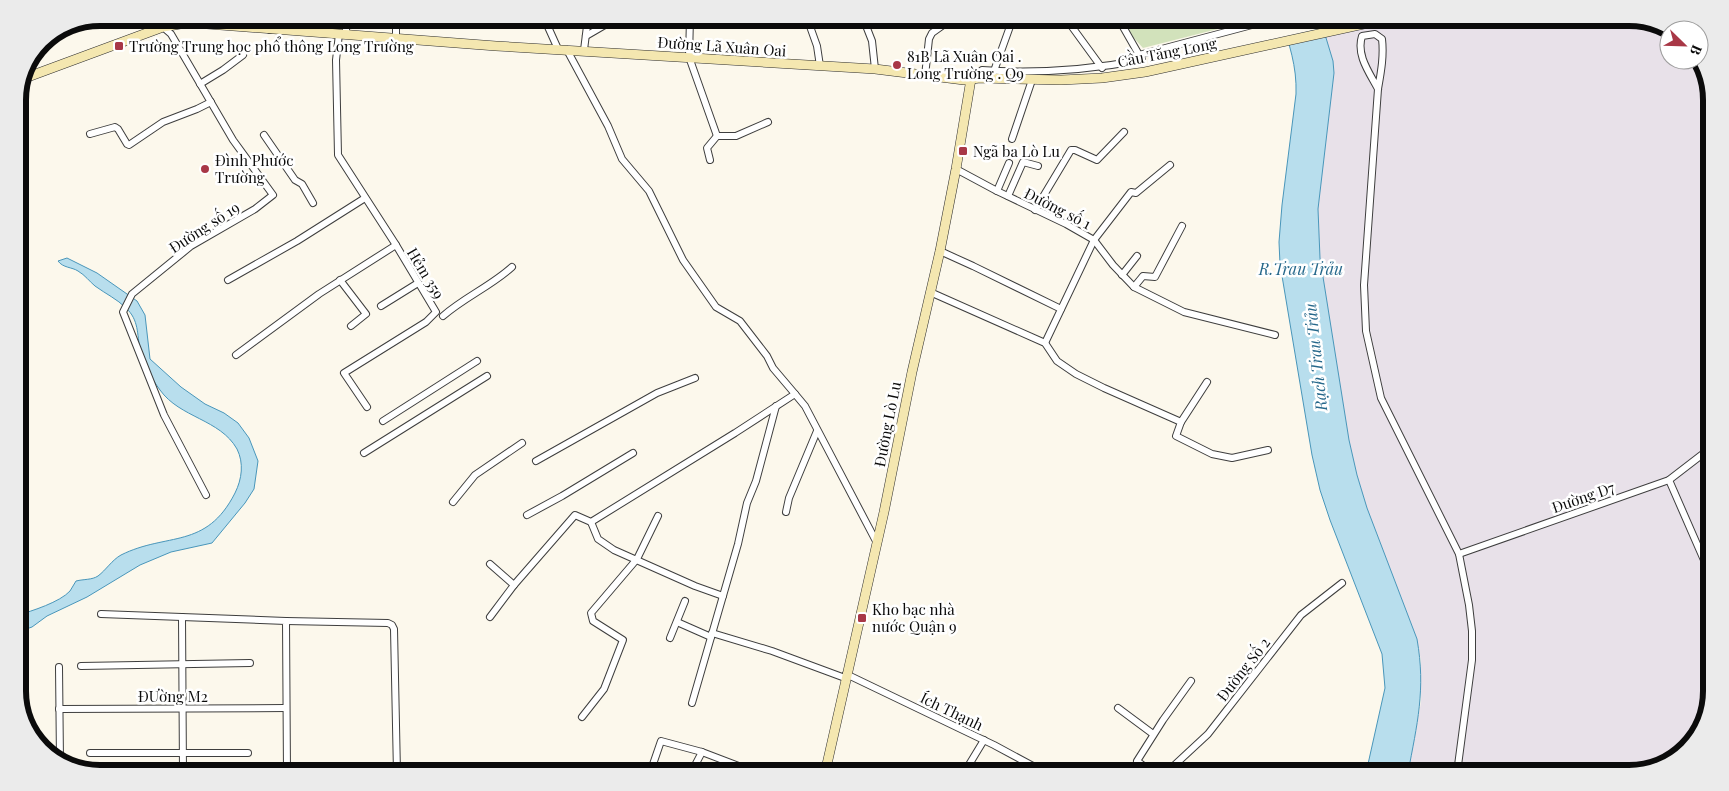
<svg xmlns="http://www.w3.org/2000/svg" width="1729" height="791" font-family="'Playfair Display',serif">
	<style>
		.industrial { fill: #e8e1e9 }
		.green { fill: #d2e2bb }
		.water { fill: #b8deed; stroke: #4996ba }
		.pier { fill: #fcf8ec }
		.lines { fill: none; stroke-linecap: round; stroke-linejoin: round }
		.street-casing { stroke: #3e3e3e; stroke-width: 8 }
		.secondary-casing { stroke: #2d2d2d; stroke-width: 10 }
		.street { stroke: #fff; stroke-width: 6 }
		.secondary { stroke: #f4e7b0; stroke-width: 9 }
		.poi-dot { fill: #a83746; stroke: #fff; stroke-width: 2 }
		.labels { text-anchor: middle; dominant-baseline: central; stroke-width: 5; stroke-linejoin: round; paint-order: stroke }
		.poi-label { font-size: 15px; fill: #0b0b0b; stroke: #fff; text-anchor: start }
		.street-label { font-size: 15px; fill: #0b0b0b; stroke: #fff }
		.water-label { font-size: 16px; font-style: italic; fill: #26688b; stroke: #fff }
		.rim { fill: none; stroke: #0b0b0b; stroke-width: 6 }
	</style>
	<rect width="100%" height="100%" fill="#fcf8ec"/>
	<polygon class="industrial" points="1320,18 1629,18 1661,24 1669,31 1669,60 1699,60 1699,59 1711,95 1705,723 1675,759 1629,773 1408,773 1421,702 1421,661 1417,639 1367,508 1357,475 1349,440 1320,258 1318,209 1334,73 1333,61"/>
	<polygon class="green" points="1123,18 1261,18 1143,48 1133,37"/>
	<g class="water">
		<path d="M1281 18H1320L1333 61 1334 73 1318 209 1320 258 1349 440 1357 475 1367 508 1417 639C1426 690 1417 724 1408 773H1366L1385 688 1382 654 1330 520 1320 490 1312 455 1280 264 1279 242 1282 205 1296 94C1297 66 1289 44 1281 18Z"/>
		<path d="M67 258 97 273 137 301 145 315 150 359 181 387 205 404 224 413 238 423 249 438 258 461 254 489 245 503 212 543 171 552 140 565 87 597 47 616 32 627 18 632V615C32 611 60 602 70 591 72 588 74 584 76 581 84 579 92 580 98 576 106 570 112 560 121 555 167 532 206 550 235 493 242 479 244 463 237 449 220 419 180 418 160 390 152 379 143 364 140 350 137 334 139 320 126 308 117 299 106 294 95 286 90 282 85 275 78 271 72 267 63 268 58 261Z"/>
	</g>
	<polygon class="pier" points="1304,18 1323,18 1326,27 1284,37 1280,23"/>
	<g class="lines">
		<g class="street-casing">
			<g id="street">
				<polyline points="158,18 163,27 171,34 233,140 273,195 255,209 191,246 132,294 123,312 164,415 206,495"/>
				<polyline points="269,18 270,30"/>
				<polyline points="344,18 347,35"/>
				<polyline points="544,18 558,49"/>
				<polyline points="690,18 689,57 717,136 736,136 768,122"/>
				<polyline points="807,18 817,46 820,66"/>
				<polyline points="863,18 872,41 875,69"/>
				<polyline points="1071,18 1067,20 1102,68"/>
				<polyline points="339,34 336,60 338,155 396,245 436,312 426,322 344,373 367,407"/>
				<polyline points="586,36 617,18"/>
				<polyline points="396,39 396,18"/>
				<polyline points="567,50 608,126 622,159 649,191 683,260 716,307 740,321 767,356 773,368 795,394"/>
				<polyline points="584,50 588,18"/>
				<polyline points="1139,55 1267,21"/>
				<polyline points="994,71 1013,18"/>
				<polyline points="925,76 929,39 932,33 953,18"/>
				<path d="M972 79 982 70C1036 74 1088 70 1142 60L1118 18"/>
				<polyline points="200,84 223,70 243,55"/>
				<path d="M1378 89C1369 72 1356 55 1362 36L1375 34 1382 39C1384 56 1381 72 1378 89L1364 285 1366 331 1381 398 1459 554 1469 605 1472 631V660L1457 773"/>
				<polyline points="90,134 115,127 118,129 127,144 129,145 163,122 197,109 211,102"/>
				<polyline points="264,135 295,180 302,184 313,203"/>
				<polyline points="1012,139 1032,80"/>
				<polyline points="710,160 707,148 717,136"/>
				<polyline points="956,169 997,191 1066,224 1094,240 1113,265 1134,287 1184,312 1275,335"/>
				<polyline points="997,191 1009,163"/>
				<polyline points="1008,196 1023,162 1038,166"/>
				<polyline points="1035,210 1071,150 1075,150 1097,160 1124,132"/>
				<polyline points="940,251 973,266 1061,309"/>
				<polyline points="1122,275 1137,256"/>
				<polyline points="228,280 297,241 365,198"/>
				<polyline points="340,280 366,314 351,326"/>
				<polyline points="1134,287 1143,276 1155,277 1182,226"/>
				<polyline points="930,292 1045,343 1057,361 1076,374 1104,388 1181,422 1176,436 1212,454 1232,458 1268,450"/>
				<polyline points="381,306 418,283"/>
				<path d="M443 316C465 297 491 286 512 267"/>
				<polyline points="1045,343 1094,240 1131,192 1136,193 1170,165"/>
				<polyline points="236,355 319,294 396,245"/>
				<polyline points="383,421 477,361"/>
				<polyline points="1181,422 1207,382"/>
				<polyline points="364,453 487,376"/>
				<polyline points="536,461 657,393 695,378"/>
				<polyline points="1669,480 1707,567"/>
				<polyline points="453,502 475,475 522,443"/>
				<polyline points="786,512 789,498 817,431"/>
				<polyline points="527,515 562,496 633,453"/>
				<polyline points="591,522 598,539 614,550 695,586 723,596"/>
				<polyline points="1459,554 1669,480 1708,450"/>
				<polyline points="490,564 514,585"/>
				<polyline points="101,614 286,621 287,773"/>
				<polyline points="182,617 183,773"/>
				<polyline points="490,617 514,585 575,515 591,522 735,433 795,394 805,406 877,543"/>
				<polyline points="286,621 388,623 392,625 394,629 397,773"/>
				<polyline points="677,622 711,637"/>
				<polyline points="712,633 772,651 845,678"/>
				<polyline points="670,638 685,601"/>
				<polyline points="81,666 250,663"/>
				<polyline points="59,667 60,761"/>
				<polyline points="846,674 994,745 1046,773"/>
				<polyline points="692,703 738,544 747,503 756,481 776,406"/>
				<polyline points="1118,708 1153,734"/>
				<polyline points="59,709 286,708"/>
				<polyline points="582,717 604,689 623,640 593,621 591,613 637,559 658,516"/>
				<polyline points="90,753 248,753"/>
				<polyline points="650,773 661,741 702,752 757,773"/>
				<polyline points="691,773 702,752"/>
				<polyline points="964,773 984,740"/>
				<polyline points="1153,773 1137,761 1163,720 1191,681"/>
				<polyline points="1166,773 1208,734 1301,615 1342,583"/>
			</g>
		</g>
		<g class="secondary-casing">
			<g id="secondary">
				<polyline points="25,78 163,27 180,24 207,24 496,46 875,69 964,80 980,78 1061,80 1102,78 1145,72 1391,18"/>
				<polyline points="825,773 884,512 912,372 940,251 956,169 971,79"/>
			</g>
		</g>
		<use href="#street" class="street"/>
		<use href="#secondary" class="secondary"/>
	</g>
	<g class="poi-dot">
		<rect x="114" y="41" width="10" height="10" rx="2.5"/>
		<circle cx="897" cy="65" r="5"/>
		<rect x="958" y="146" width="10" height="10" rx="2.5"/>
		<circle cx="205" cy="169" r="5"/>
		<rect x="857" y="613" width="10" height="10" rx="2.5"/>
	</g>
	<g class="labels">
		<g class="poi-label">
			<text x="129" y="46">Trường Trung học phổ thông Long Trường</text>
			<text x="907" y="56">81B Lã Xuân Oai .<tspan x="907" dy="17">Long Trường . Q9</tspan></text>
			<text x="973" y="151">Ngã ba Lò Lu</text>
			<text x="215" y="160">Đình Phước<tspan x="215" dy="17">Trường</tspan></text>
			<text x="872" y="609">Kho bạc nhà<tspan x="872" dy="17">nước Quận 9</tspan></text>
		</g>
		<g class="street-label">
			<text transform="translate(722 46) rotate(4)">Đường Lã Xuân Oai</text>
			<text transform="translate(1167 52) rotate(-11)">Cầu Tăng Long</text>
			<text transform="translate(1058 208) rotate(27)">Đường số 1</text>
			<text transform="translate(204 227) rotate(-33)">Đường số 19</text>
			<text transform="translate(426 273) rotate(59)">Hẻm 359</text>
			<text transform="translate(887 424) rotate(-79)">Đường Lò Lu</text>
			<text transform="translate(1583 497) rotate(-19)">Đường D7</text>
			<text transform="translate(1243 669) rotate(-52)">Đường Số 2</text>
			<text x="173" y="696">ĐƯờng M2</text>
			<text transform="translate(952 711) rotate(26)">Ích Thạnh</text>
		</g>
		<g class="water-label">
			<text x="1301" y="268">R.Trau Trảu</text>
			<text transform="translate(1315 357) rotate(-96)">Rạch Trau Trảu</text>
		</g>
	</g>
	<path d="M0 0H1729V791H0ZM100 26H1629A74 74 0 0 1 1703 100V691A74 74 0 0 1 1629 765H100A74 74 0 0 1 26 691V100A74 74 0 0 1 100 26Z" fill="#ebebeb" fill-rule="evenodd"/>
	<path class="rim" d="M100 26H1629A74 74 0 0 1 1703 100V691A74 74 0 0 1 1629 765H100A74 74 0 0 1 26 691V100A74 74 0 0 1 100 26Z"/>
	<g transform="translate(1684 45) rotate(113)"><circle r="24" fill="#ffffff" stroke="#9d9d9d"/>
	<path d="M0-4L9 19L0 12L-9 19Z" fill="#a83746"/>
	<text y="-8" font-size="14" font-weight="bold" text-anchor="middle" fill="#0b0b0b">B</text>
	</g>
</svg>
